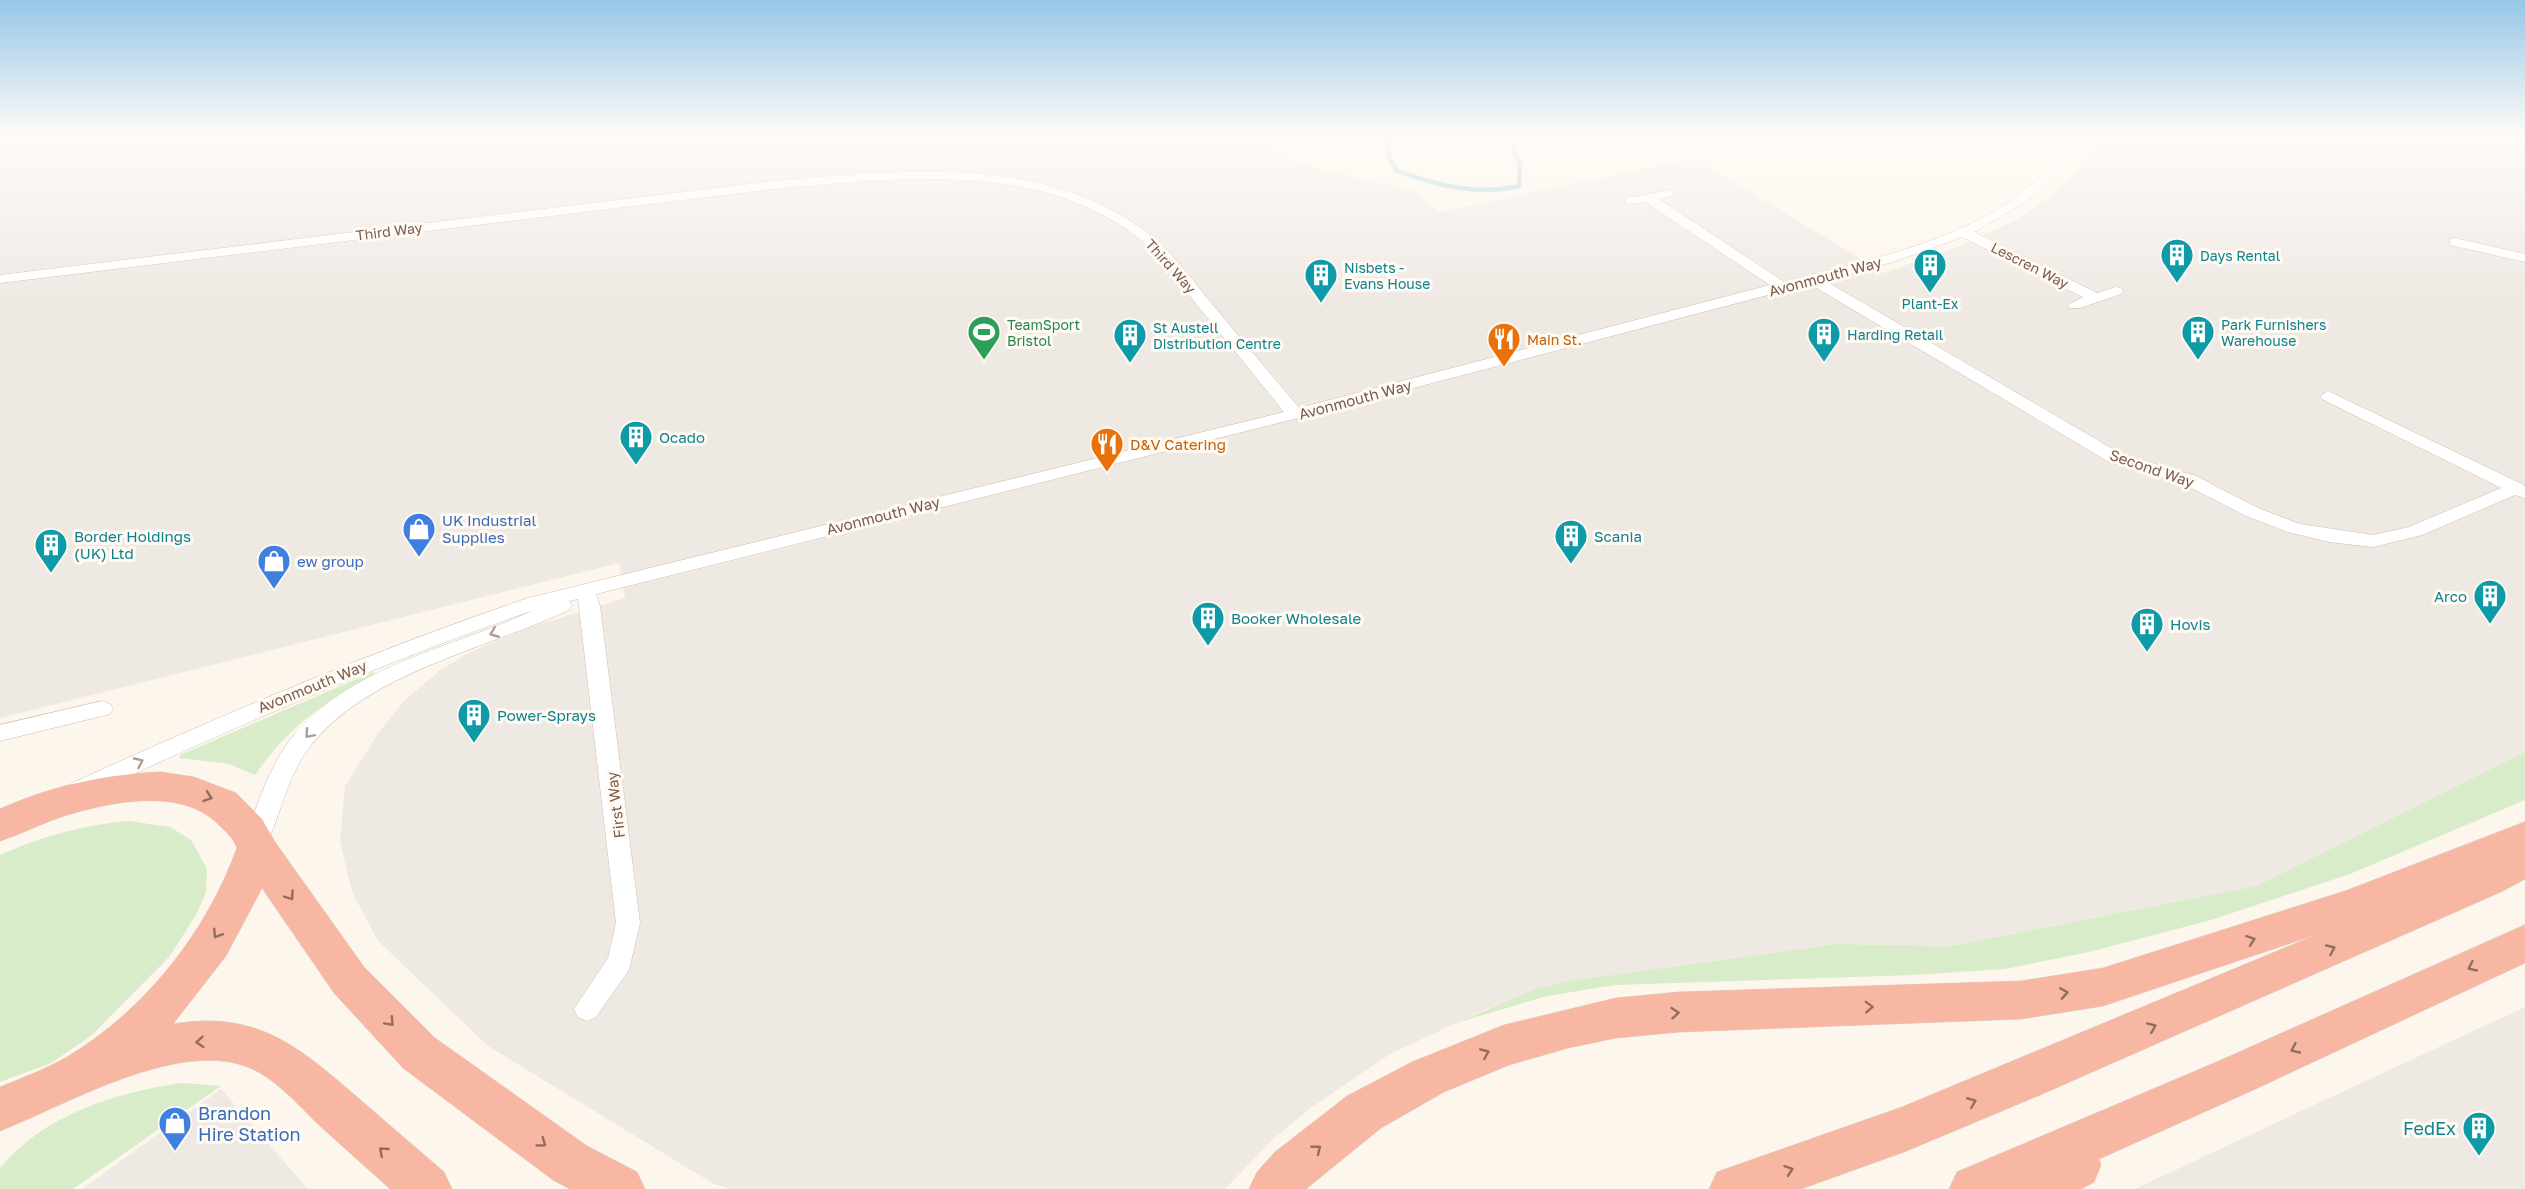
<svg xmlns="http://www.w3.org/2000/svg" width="2525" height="1189" font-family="'Golos Text',sans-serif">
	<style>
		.industrial { fill: #efe9e4 }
		.green { fill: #d8ecc9 }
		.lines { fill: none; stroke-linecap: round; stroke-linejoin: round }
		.stream { stroke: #a5d3da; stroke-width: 4.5 }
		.street-casing { stroke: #d1beb0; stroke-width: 1 }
		.highway-casing { stroke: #dad1cd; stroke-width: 1 }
		.street { fill: #fff; fill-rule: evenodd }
		.highway { fill: #f7b7a3; fill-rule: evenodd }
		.oneway { stroke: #af9d94 }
		.oneway2 { stroke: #936e5e }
		.labels { text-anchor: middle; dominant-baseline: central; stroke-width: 6; stroke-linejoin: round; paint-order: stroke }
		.far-street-label { font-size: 14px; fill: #7a5c4d; stroke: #fffaf3 }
		.far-culture-label { font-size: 14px; fill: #0d838f; stroke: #fffaf3; text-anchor: start }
		.far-leisure-label { font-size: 14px; fill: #27864d; stroke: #fffaf3; text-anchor: start }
		.far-food-label { font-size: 14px; fill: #c56008; stroke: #fffaf3; text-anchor: start }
		.street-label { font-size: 15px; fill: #7a5c4d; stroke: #fffaf3 }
		.culture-label { font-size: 15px; fill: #0d838f; stroke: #fffaf3; text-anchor: start }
		.food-label { font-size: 15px; fill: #c56008; stroke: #fffaf3; text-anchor: start }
		.shop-label { font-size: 15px; fill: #366cbe; stroke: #fffaf3; text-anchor: start }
		.near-shop-label { font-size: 18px; fill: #366cbe; stroke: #fffaf3; text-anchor: start }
		.near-culture-label { font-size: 18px; fill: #0d838f; stroke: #fffaf3; text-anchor: end }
	</style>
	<rect width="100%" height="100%" fill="#fdf6ec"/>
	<g class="industrial">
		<polygon points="0,134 1246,134 1305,165 1414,191 1440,212 1694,158 1884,273 1959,246 2017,220 2055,192 2114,134 2525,134 2525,752 2256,886 1952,946 1838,944 1568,981 1488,1008 1390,1054 1312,1107 1273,1139 1225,1189 731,1189 714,1184 488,1046 378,941 352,892 340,841 345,786 379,732 405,700 439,671 472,651 528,628 625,598 619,563 0,718"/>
		<polygon points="2525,1007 2525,1189 2135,1189 2254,1133"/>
		<polygon points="221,1089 308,1189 82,1189"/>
	</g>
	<g class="green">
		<path d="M373 672 375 675C323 703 289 726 255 775L229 764 179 758 180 755Z"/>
		<polygon points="2525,752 2525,800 2350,874 2211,920 2089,952 2005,969 1914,975 1616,985 1547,996 1456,1023 1536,989 1568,981 1838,944 1952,946 2256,886"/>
		<path d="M129 821 170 827 191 840 207 869 206 892 196 915 169 957 91 1036 51 1063 0 1082V855C42 836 83 825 129 821Z"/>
		<path d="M181 1083 221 1086 73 1189H0V1168C45 1114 115 1093 181 1083Z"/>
	</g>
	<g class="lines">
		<path class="stream" d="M1388 134 1389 158 1397 171C1438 185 1476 196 1519 186L1520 165 1511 143 1517 134"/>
		<g class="street-casing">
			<g id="street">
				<path d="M2084 134H2097L2032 198 1974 232 2097 293 2116 287 2121 288 2123 291 2121 294 2080 308H2070L2068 305 2083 297 1962 237 1893 262 1824 280 2121 454 2196 476 2258 508 2300 524 2373 535 2409 527 2501 488 2322 399 2320 396 2328 391 2522 484 2525 486V498L2515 495 2422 535 2373 547 2329 542 2288 532 2246 516 2184 484 2109 462 1810 284 1318 413 596 594 600 606 640 923 629 970 596 1017 587 1021 578 1017 574 1009 608 958 616 923 578 599 569 601 572 605 569 610C487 649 365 673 309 748 286 778 281 816 264 849L256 851 248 849 244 842C257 806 269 765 294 735 354 664 453 648 534 610 381 663 234 727 88 795L80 798 72 795 69 789 72 783C222 715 372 651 528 598L1284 412C1257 378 1229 344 1201 310 1182 287 1165 261 1142 241 1042 159 894 178 774 189L0 283V275L774 181C897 171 1048 152 1151 236 1175 255 1192 280 1212 304 1241 339 1270 373 1299 408L1770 285 1645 202 1626 204V198L1672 190V196L1659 199 1784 282C1859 262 1943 246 2009 202 2036 183 2059 158 2084 134Z"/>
				<polygon points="2492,134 2525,136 2525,144 2494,137"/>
				<polygon points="2455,238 2525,254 2525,262 2450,245 2450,239"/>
				<polygon points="102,701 110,704 113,709 110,714 0,741 0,725"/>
			</g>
		</g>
		<g class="highway-casing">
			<g id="highway">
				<path d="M161 772 194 777 236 793 262 819 275 842 364 967 435 1038 587 1146 637 1172 645 1189H570L553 1180 403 1068 334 993 262 888 226 956 173 1024C256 1010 298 1046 357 1097 386 1122 415 1147 444 1172L452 1189H390C367 1168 343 1147 319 1125 298 1105 274 1076 245 1066 174 1041 66 1105 0 1131V1087C22 1078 46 1069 67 1057 145 1010 206 933 237 848 234 838 225 831 217 823 180 787 109 802 64 816 42 823 22 834 0 841V809C51 786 105 774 161 772Z"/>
				<polygon points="2525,822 2525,879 2503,891 2040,1095 1904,1152 1801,1189 1709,1189 1717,1172 1902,1107 2318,934 2103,1006 2021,1019 1679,1032 1616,1038 1568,1048 1509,1065 1444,1092 1381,1128 1306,1189 1249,1189 1257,1172 1275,1152 1347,1096 1412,1062 1504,1025 1616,998 1679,992 2021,981 2103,968 2345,891"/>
				<polygon points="2525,925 2525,963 2251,1091 2099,1159 2101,1165 2094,1182 2081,1189 1949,1189 1957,1172 2219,1061"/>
			</g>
		</g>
		<use href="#street" class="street"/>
		<use href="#highway" class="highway"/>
	</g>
	<defs><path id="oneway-chevron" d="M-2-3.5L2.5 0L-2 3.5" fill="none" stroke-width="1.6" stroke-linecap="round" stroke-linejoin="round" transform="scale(1.5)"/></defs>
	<g class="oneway">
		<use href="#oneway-chevron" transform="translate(494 633) rotate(158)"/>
		<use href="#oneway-chevron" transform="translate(309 734) rotate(131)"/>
		<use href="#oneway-chevron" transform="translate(139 762) rotate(-25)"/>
	</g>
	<g class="oneway2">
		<use href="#oneway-chevron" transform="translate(208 797) rotate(19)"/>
		<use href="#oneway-chevron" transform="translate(290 896) rotate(55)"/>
		<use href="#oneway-chevron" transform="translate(217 934) rotate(122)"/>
		<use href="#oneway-chevron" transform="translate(2251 940) rotate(-19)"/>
		<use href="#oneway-chevron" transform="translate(2331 949) rotate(-24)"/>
		<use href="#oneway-chevron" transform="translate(2472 967) rotate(155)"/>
		<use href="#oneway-chevron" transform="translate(2064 993) rotate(-9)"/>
		<use href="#oneway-chevron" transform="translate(1869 1007) rotate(-2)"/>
		<use href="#oneway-chevron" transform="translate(1675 1013) rotate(-5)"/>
		<use href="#oneway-chevron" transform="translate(390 1022) rotate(47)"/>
		<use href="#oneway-chevron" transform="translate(2152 1027) rotate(-23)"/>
		<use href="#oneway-chevron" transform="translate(200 1042) rotate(176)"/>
		<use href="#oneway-chevron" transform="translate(2295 1049) rotate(155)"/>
		<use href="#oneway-chevron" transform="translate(1485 1053) rotate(-23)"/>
		<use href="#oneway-chevron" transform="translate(1972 1102) rotate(-22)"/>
		<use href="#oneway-chevron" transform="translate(542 1143) rotate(36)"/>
		<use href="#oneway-chevron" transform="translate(1317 1149) rotate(-39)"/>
		<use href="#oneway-chevron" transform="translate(383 1151) rotate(-139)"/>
		<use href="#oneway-chevron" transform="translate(1789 1170) rotate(-19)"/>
	</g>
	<linearGradient id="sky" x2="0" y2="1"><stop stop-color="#97c7e8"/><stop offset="0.45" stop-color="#fefbf6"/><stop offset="1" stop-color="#fefbf6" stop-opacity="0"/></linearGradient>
	<rect width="2525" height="301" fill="url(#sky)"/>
	<defs>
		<g id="building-pin" transform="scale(1.725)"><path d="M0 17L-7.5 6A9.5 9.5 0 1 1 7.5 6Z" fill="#0f9aa8" stroke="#fffaf3"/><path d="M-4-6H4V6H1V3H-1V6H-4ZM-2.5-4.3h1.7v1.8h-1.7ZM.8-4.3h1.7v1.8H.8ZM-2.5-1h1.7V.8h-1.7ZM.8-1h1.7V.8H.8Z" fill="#fff"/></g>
		<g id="stadium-pin" transform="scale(1.725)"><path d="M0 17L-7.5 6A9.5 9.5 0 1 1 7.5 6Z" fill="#2e9e5b" stroke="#fffaf3"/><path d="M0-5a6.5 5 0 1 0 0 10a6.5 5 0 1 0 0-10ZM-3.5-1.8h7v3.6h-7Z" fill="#fff"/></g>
		<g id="restaurant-pin" transform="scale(1.725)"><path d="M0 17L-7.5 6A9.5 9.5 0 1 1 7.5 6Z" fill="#e8710a" stroke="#fffaf3"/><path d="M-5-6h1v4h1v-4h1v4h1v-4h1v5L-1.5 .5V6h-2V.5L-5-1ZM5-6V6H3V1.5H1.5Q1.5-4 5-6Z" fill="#fff"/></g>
		<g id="shop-pin" transform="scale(1.725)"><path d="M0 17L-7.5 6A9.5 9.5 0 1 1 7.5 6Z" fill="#3f7fe0" stroke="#fffaf3"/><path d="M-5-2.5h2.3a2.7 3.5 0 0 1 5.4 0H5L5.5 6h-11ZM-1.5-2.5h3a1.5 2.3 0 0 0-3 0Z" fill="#fff"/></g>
	</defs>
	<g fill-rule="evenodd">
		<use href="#building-pin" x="2177" y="255"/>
		<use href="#building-pin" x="1930" y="265"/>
		<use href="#building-pin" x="1321" y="275"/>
		<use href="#stadium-pin" x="984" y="332"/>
		<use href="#building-pin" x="2198" y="332"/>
		<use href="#building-pin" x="1824" y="334"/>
		<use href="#building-pin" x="1130" y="335"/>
		<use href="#restaurant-pin" x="1504" y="339"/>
		<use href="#building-pin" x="636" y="437"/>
		<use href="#restaurant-pin" x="1107" y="444"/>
		<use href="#shop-pin" x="419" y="529"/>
		<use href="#building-pin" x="1571" y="536"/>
		<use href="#building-pin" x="51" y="545"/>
		<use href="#shop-pin" x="274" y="561"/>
		<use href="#building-pin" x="2490" y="596"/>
		<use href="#building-pin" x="1208" y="618"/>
		<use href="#building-pin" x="2147" y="624"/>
		<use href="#building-pin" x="474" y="715"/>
		<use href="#shop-pin" x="175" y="1123"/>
		<use href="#building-pin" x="2479" y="1128"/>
	</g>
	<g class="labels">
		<g class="far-street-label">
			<text transform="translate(389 231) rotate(-7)">Third Way</text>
			<text transform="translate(2030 265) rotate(27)">Lescren Way</text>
			<text transform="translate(1171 266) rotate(48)">Third Way</text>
		</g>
		<g class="far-culture-label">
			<text x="2200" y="255">Days Rental</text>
			<text x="1344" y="267">Nisbets -<tspan x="1344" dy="16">Evans House</tspan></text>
			<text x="1930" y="303" text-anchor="middle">Plant-Ex</text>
			<text x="2221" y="324">Park Furnishers<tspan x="2221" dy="16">Warehouse</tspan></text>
			<text x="1153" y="327">St Austell<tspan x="1153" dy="16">Distribution Centre</tspan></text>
			<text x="1847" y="334">Harding Retail</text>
		</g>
		<g class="far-leisure-label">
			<text x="1007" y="324">TeamSport<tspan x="1007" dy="16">Bristol</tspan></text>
		</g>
		<g class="far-food-label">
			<text x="1527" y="339">Main St.</text>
		</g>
		<g class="street-label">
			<text transform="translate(1825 276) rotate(-15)">Avonmouth Way</text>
			<text transform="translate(1355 399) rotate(-15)">Avonmouth Way</text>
			<text transform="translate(2152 468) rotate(19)">Second Way</text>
			<text transform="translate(883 515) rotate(-14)">Avonmouth Way</text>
			<text transform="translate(312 686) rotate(-22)">Avonmouth Way</text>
			<text transform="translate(615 805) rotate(-97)">First Way</text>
		</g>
		<g class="culture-label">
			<text x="659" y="437">Ocado</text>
			<text x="74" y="536">Border Holdings<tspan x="74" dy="17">(UK) Ltd</tspan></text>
			<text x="1594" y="536">Scania</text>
			<text x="2467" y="596" text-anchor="end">Arco</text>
			<text x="1231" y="618">Booker Wholesale</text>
			<text x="2170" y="624">Hovis</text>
			<text x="497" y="715">Power-Sprays</text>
		</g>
		<g class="food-label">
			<text x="1130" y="444">D&amp;V Catering</text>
		</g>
		<g class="shop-label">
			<text x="442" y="520">UK Industrial<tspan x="442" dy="17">Supplies</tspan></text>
			<text x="297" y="561">ew group</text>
		</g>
		<g class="near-shop-label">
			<text x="198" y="1113">Brandon<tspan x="198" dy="21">Hire Station</tspan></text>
		</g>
		<g class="near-culture-label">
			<text x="2456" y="1128">FedEx</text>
		</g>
	</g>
</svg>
